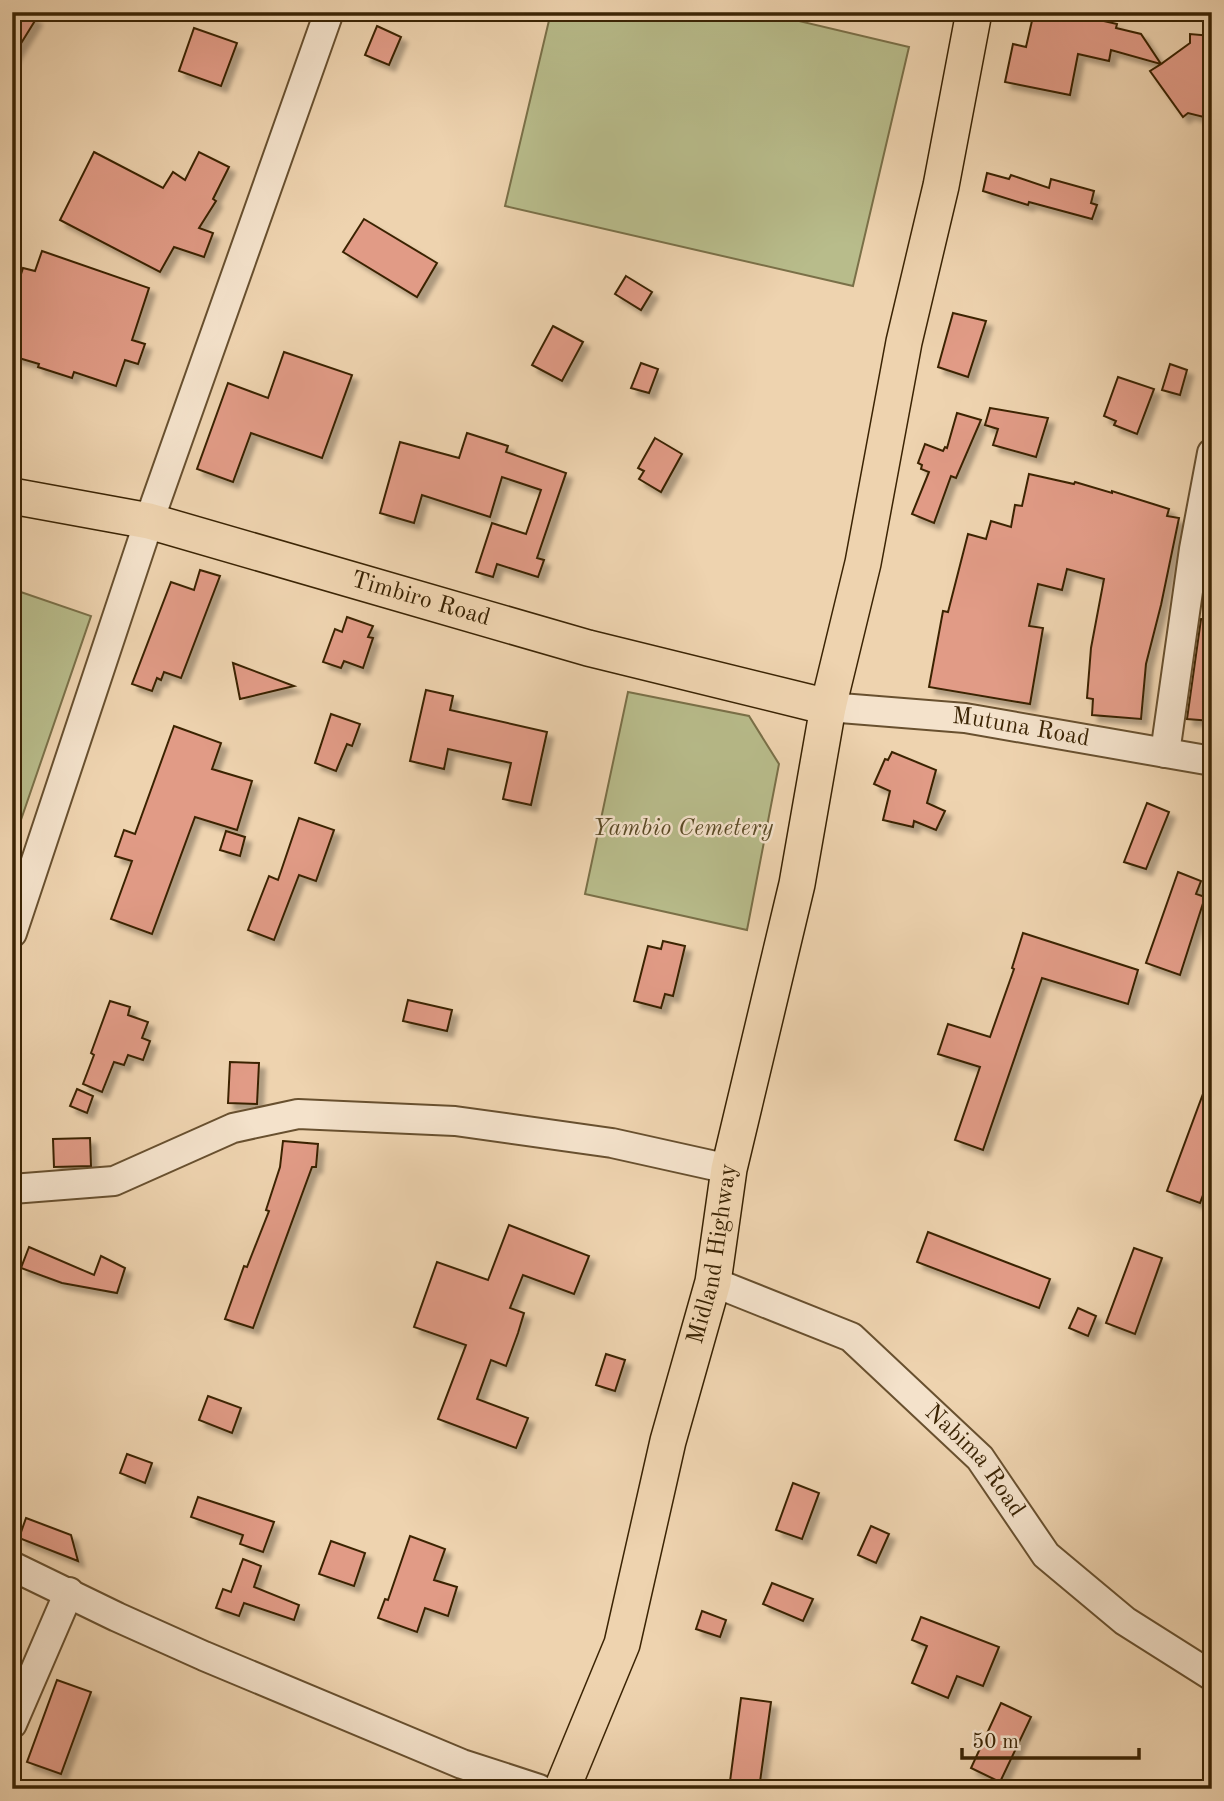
<svg xmlns="http://www.w3.org/2000/svg" width="1224" height="1801" font-family="'Old Standard TT',serif">
	<style>
		.green { fill: #b8bc8b; stroke: #7a7048; stroke-width: 2 }
		.building { fill: #e19b86; stroke: #3b2404; stroke-width: 2; filter: url(#shadow) }
		.lines { fill: none; stroke-linecap: round; stroke-linejoin: round }
		.minor-casing { stroke: #68502f; stroke-width: 32 }
		.major-casing { stroke: #3b2404; stroke-width: 38 }
		.minor { stroke: #f4e2cb; stroke-width: 28 }
		.major { stroke: #eed3af; stroke-width: 35 }
		.labels { text-anchor: middle; dominant-baseline: central; stroke-width: 5; stroke-linejoin: round; paint-order: stroke }
		.street-label { font-size: 24px; fill: #3b2404; stroke: #f4e2cb }
		.park-label { font-size: 24px; font-style: italic; fill: #5a4a26; stroke: #f4e2cb }
	</style>
	<defs>
		<filter id="shadow"><feDropShadow dx="6" dy="6" stdDeviation="2" flood-color="#0004"/></filter>
	</defs>
	<rect width="100%" height="100%" fill="#eed3af"/>
	<filter id="stains"><feTurbulence type="fractalNoise" baseFrequency=".00286" numOctaves="4"/><feColorMatrix values="0 0 0 0 .2 0 0 0 0 .09 0 0 0 0 .02 0 0 0 .5 -.17"/></filter>
	<radialGradient id="worn" r=".72"><stop offset=".6" stop-color="#630" stop-opacity="0"/><stop offset="1" stop-color="#630" stop-opacity=".3"/></radialGradient>
	<g class="green">
		<polygon points="551,12 761,12 909,47 853,286 505,206"/>
		<polygon points="12,589 91,616 12,846"/>
		<polygon points="628,692 749,716 779,764 747,930 585,894"/>
	</g>
	<g class="building">
		<polygon points="12,12 25,12 36,19 12,58"/>
		<polygon points="1034,12 1064,12 1117,24 1116,28 1141,34 1161,64 1190,43 1190,34 1212,36 1212,119 1188,113 1183,117 1150,71 1161,64 1111,50 1109,61 1078,54 1070,95 1005,82 1013,44 1026,47"/>
		<polygon points="377,26 401,37 389,65 365,55"/>
		<polygon points="194,28 237,43 221,86 179,71"/>
		<polygon points="94,152 163,188 173,172 185,180 199,152 229,167 213,199 216,201 199,228 213,233 204,257 174,247 160,272 60,220"/>
		<polygon points="987,173 1009,179 1011,175 1049,188 1051,179 1094,191 1091,203 1097,205 1092,219 1029,202 1028,205 983,191"/>
		<polygon points="364,219 437,263 417,297 343,252"/>
		<polygon points="42,251 149,288 132,340 145,344 138,364 125,360 116,386 74,372 72,378 38,367 39,364 12,356 12,302 23,268 35,271"/>
		<polygon points="626,276 652,292 641,310 615,294"/>
		<polygon points="953,313 986,321 968,377 938,367"/>
		<polygon points="553,326 583,342 562,381 532,365"/>
		<polygon points="284,352 352,375 322,458 251,433 233,482 197,469 228,383 268,398"/>
		<polygon points="641,363 658,369 649,393 631,388"/>
		<polygon points="1170,364 1187,370 1180,395 1162,390"/>
		<polygon points="1118,377 1154,389 1137,434 1114,425 1116,421 1104,416"/>
		<polygon points="990,408 1048,418 1036,457 993,445 998,429 985,425"/>
		<polygon points="957,413 981,420 956,478 951,476 934,523 912,514 929,472 921,469 922,465 918,463 925,444 943,451 945,447 947,448"/>
		<polygon points="467,433 508,446 506,452 566,473 537,558 544,560 538,577 497,564 493,577 476,572 492,523 526,534 541,490 502,477 490,517 422,495 414,523 380,513 400,442 459,458"/>
		<polygon points="655,438 682,454 661,492 639,479 644,471 638,468"/>
		<polygon points="1029,474 1074,484 1075,482 1112,493 1112,491 1169,509 1167,516 1179,518 1161,605 1146,664 1141,719 1092,715 1093,699 1087,698 1091,648 1104,579 1067,569 1062,590 1038,584 1029,626 1043,628 1030,704 929,687 943,611 948,612 968,534 986,539 991,521 1011,527 1015,505 1022,506"/>
		<polygon points="200,570 220,576 181,678 164,672 161,680 157,678 152,691 132,684 171,582 194,590"/>
		<polygon points="347,617 373,626 368,637 373,638 363,668 344,661 341,668 323,662 335,629 342,632"/>
		<polygon points="1201,619 1212,620 1212,721 1187,719"/>
		<polygon points="233,663 294,686 240,699"/>
		<polygon points="426,690 453,696 450,710 547,732 531,805 503,799 511,763 448,749 444,769 410,761"/>
		<polygon points="331,714 360,724 352,746 347,744 336,771 315,763"/>
		<polygon points="174,726 221,743 212,769 252,781 237,830 195,817 152,934 111,919 132,861 115,856 124,830 135,834"/>
		<polygon points="892,752 936,770 927,803 945,811 936,830 914,821 913,827 883,820 890,791 874,784 885,759 888,760"/>
		<polygon points="1147,803 1169,812 1146,869 1124,862"/>
		<polygon points="299,818 334,830 316,881 299,875 274,940 248,930 269,876 278,880"/>
		<polygon points="226,831 245,837 240,856 220,850"/>
		<polygon points="1178,872 1201,881 1196,894 1205,897 1180,975 1146,963"/>
		<polygon points="1023,933 1138,970 1128,1004 1042,978 983,1150 955,1140 980,1067 938,1054 948,1024 990,1037 1014,969 1012,968"/>
		<polygon points="663,941 685,946 673,996 665,994 661,1008 634,1001 648,946 661,949"/>
		<polygon points="408,1000 452,1010 447,1031 403,1021"/>
		<polygon points="110,1001 130,1007 128,1015 148,1022 142,1038 150,1041 143,1060 128,1055 124,1065 114,1062 102,1092 83,1084 94,1055 91,1053"/>
		<polygon points="230,1062 259,1063 257,1104 228,1103"/>
		<polygon points="1210,1075 1212,1075 1212,1171 1200,1203 1167,1191"/>
		<polygon points="77,1089 93,1096 87,1113 70,1106"/>
		<polygon points="90,1138 91,1166 54,1167 53,1139"/>
		<polygon points="283,1141 318,1144 316,1167 312,1167 253,1328 225,1319 244,1266 247,1267 269,1211 266,1210 280,1167"/>
		<polygon points="509,1225 589,1256 574,1294 523,1275 510,1308 524,1313 518,1333 506,1366 491,1360 477,1399 528,1418 516,1448 438,1419 466,1345 414,1327 437,1262 488,1280"/>
		<polygon points="928,1232 1050,1279 1039,1308 917,1262"/>
		<polygon points="29,1247 94,1275 101,1256 125,1268 117,1293 62,1283 21,1268"/>
		<polygon points="1134,1248 1162,1258 1135,1334 1106,1323"/>
		<polygon points="1078,1308 1096,1316 1088,1336 1069,1328"/>
		<polygon points="606,1354 625,1360 615,1391 596,1385"/>
		<polygon points="208,1396 241,1408 232,1433 199,1420"/>
		<polygon points="127,1454 152,1463 145,1483 120,1473"/>
		<polygon points="793,1483 819,1493 802,1539 776,1530"/>
		<polygon points="198,1497 274,1522 263,1552 240,1544 243,1535 191,1517"/>
		<polygon points="26,1518 71,1535 78,1561 19,1538"/>
		<polygon points="871,1526 889,1534 876,1563 858,1555"/>
		<polygon points="410,1536 445,1549 434,1580 457,1587 448,1616 425,1608 417,1632 378,1618 385,1599 388,1600"/>
		<polygon points="331,1541 365,1553 354,1586 319,1574"/>
		<polygon points="243,1559 261,1566 254,1587 299,1605 294,1620 244,1603 239,1616 216,1608 223,1589 231,1592"/>
		<polygon points="772,1583 813,1599 803,1621 763,1604"/>
		<polygon points="702,1611 726,1620 720,1637 696,1629"/>
		<polygon points="921,1617 999,1647 983,1686 957,1676 948,1698 912,1683 927,1646 912,1640"/>
		<polygon points="57,1680 91,1692 61,1774 27,1762"/>
		<polygon points="741,1698 771,1702 759,1789 729,1789"/>
		<polygon points="1001,1703 1031,1717 1000,1782 971,1768"/>
	</g>
	<g class="lines">
		<g class="minor-casing">
			<g id="minor">
				<path id="s1" d="M828 707 965 718 1212 761"/>
				<polyline points="1165,753 1194,549 1212,453"/>
				<polyline points="12,933 149,521 329,12"/>
				<polyline points="12,1189 114,1181 233,1128 298,1114 455,1121 612,1143 729,1169"/>
				<path id="s2" d="M713 1282 851 1337 980 1458 1046 1555 1125 1621 1212 1676"/>
				<polyline points="12,1566 117,1617 204,1656 462,1764 539,1789"/>
				<polyline points="12,1724 69,1592"/>
			</g>
		</g>
		<g class="major-casing">
			<g id="major">
				<path id="s3" d="M12 496 149 521 588 648 828 707"/>
				<path id="s4" d="M562 1789 622 1644 668 1441 713 1282 729 1169 797 884 828 707 863 563 904 342 941 186 974 12"/>
			</g>
		</g>
		<use href="#minor" class="minor"/>
		<use href="#major" class="major"/>
	</g>
	<g class="labels">
		<g class="street-label">
			<text stroke="none"><textPath href="#s3" startOffset="422">Timbiro Road</textPath></text>
			<text stroke="none"><textPath href="#s1" startOffset="194">Mutuna Road</textPath></text>
			<text stroke="none"><textPath href="#s4" startOffset="558">Midland Highway</textPath></text>
			<text stroke="none"><textPath href="#s2" startOffset="324">Nabima Road</textPath></text>
		</g>
		<g class="park-label">
			<text x="683" y="829">Yambio Cemetery</text>
		</g>
	</g>
	<rect width="1224" height="1801" fill="none" stroke="#eed3af" stroke-width="42"/>
	<rect x="14" y="14" width="1196" height="1773" fill="none" stroke="#3b2404" stroke-width="3.5"/>
	<rect x="21" y="21" width="1182" height="1759" fill="none" stroke="#3b2404" stroke-width="2"/>
	<path d="M962 1748v10h177v-10" fill="none" stroke="#3b2404" stroke-width="3.5"/>
	<text x="972" y="1748" font-size="21" fill="#3b2404" stroke="#f4e2cb" stroke-width="5" paint-order="stroke">50 m</text>
	<rect width="100%" height="100%" filter="url(#stains)"/>
	<rect width="100%" height="100%" fill="url(#worn)"/>
</svg>
